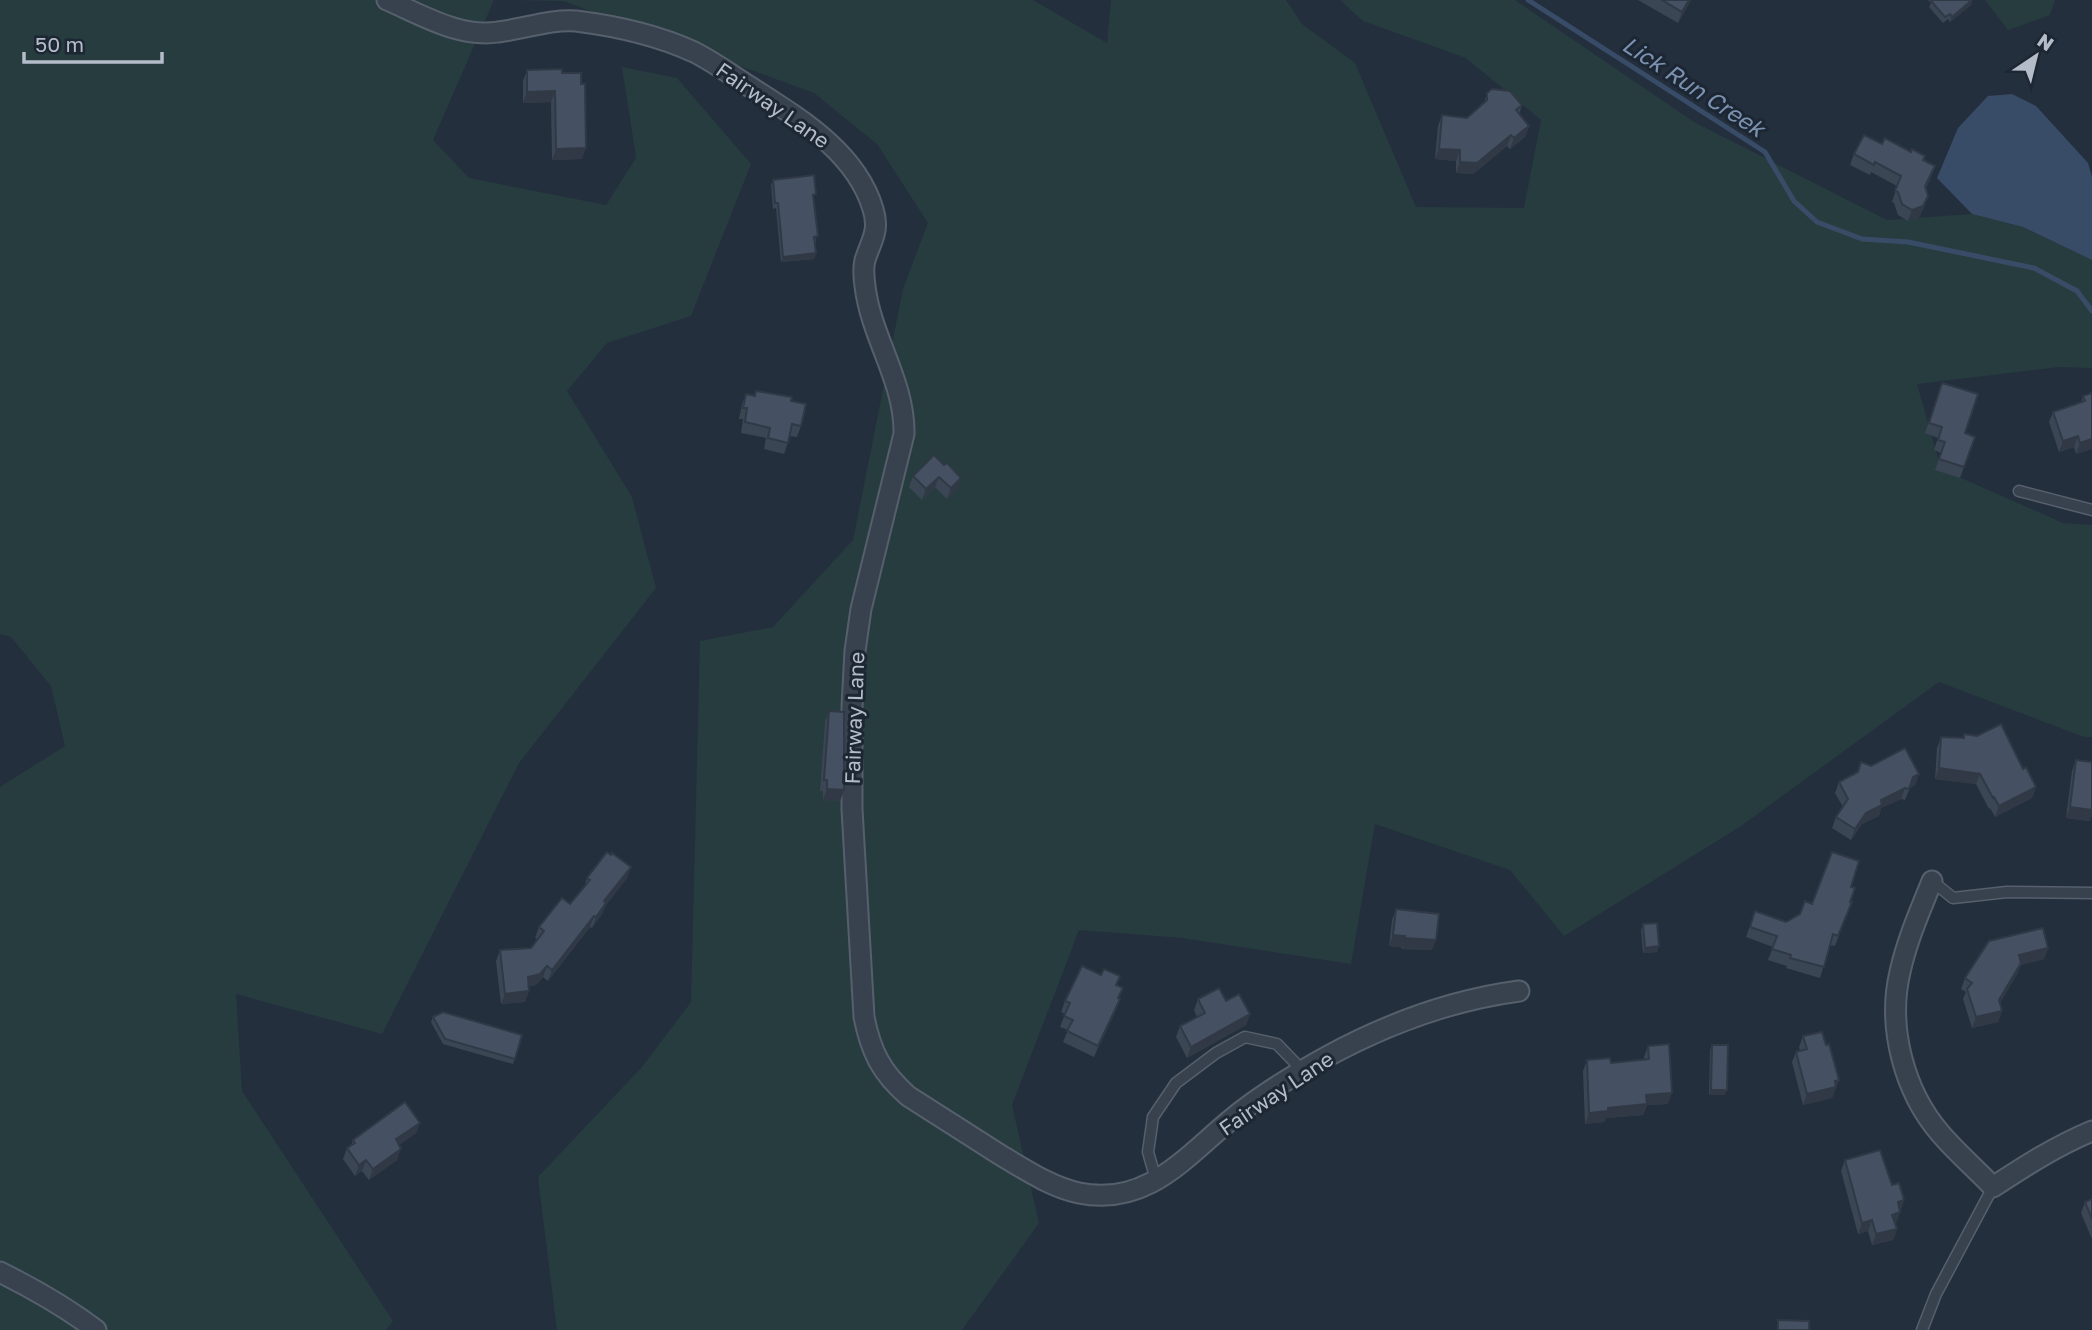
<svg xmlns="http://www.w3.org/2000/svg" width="2092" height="1330" font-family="'Golos Text',sans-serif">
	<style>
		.green { fill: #263c3f }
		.water { fill: #394c67 }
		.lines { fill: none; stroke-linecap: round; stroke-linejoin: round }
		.stream { stroke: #394c67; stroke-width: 5 }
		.service-casing { stroke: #565f6c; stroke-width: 13 }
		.minor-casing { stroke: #565f6c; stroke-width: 23 }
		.service { stroke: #38414e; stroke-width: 10 }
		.minor { stroke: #38414e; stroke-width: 19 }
		.wall { fill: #3b4654 }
		.shaded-wall { fill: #303945 }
		.building { fill: #455162; stroke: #303945; stroke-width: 2 }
		.labels { text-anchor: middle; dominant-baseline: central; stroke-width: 6; stroke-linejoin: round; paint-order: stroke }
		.street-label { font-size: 21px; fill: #b4bcc9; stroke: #1d2633 }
		.water-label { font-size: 23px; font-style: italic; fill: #7c92b1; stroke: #1d2633 }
	</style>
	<rect width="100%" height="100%" fill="#242f3e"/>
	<g class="green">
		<polygon points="0,0 494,0 433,140 469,178 606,205 636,158 622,67 677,78 751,164 691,316 607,343 567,391 632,497 656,588 519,763 382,1034 236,994 242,1091 393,1321 386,1330 0,1330 0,787 65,746 51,686 11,637 0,634"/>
		<polygon points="511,0 1033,0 1107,43 1111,0 1286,0 1302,24 1355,63 1416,207 1524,208 1541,120 1466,58 1363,21 1340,0 1515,0 1694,122 1887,220 1972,214 2023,227 2092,260 2092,368 2059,367 1917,384 1941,469 2063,523 2092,525 2092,737 2084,737 1939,682 1741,826 1564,936 1510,870 1375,824 1351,964 1182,938 1079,930 1012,1105 1039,1223 962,1330 557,1330 538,1177 642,1067 691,1002 700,641 773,627 853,540 903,289 928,223 877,144 814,93 563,1"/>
		<polygon points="1985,0 2055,0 2050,15 2008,30"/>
	</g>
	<polygon class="water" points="2012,94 2036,106 2088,163 2092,177 2092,260 2023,227 1972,214 1937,178 1958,128 1988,96"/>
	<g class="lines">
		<polyline class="stream" points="1528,0 1765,152 1794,201 1817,222 1862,239 1908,242 2034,268 2077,291 2092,311"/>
		<g class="service-casing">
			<g id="service">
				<polyline points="2019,491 2092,510"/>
				<polyline points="1932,881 1953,898 2007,892 2092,893"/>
				<polyline points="1156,1180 1148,1152 1153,1117 1176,1083 1216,1053 1245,1037 1277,1044 1303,1071"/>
				<polyline points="1922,1330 1936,1294 1993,1187"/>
			</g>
		</g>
		<g class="minor-casing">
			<g id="minor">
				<path d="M387 0C422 15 459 38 498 32 524 29 550 19 576 21 616 26 657 35 694 52 714 62 733 76 752 88 800 119 856 152 873 209 880 231 871 241 865 260 863 268 864 279 865 286 871 338 905 381 904 434L861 609 855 651 852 706V809L864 1017C871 1052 881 1072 908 1096 939 1116 971 1136 1002 1156 1026 1170 1051 1187 1079 1193 1152 1208 1191 1149 1243 1110 1269 1090 1299 1072 1328 1056 1387 1024 1452 1000 1519 991"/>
				<path d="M1932 881C1920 911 1907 940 1900 972 1887 1027 1904 1091 1940 1133 1956 1152 1976 1169 1993 1187 2025 1166 2056 1146 2092 1131"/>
				<path d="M0 1272C34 1289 66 1307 96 1330"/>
			</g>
		</g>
		<use href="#service" class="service"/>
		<use href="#minor" class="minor"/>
	</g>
	<g class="wall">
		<polygon points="1638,0 1691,0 1678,23"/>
		<polygon points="1928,0 1972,0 1971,5 1950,22 1948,19 1943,23 1929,7 1931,3"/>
		<polygon points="527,70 562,73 581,84 582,159 552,160 551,102 523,103 523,81"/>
		<polygon points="1487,93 1522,105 1519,114 1529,126 1525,137 1510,149 1507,146 1473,174 1456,173 1456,161 1435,159 1438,126 1442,115 1467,118 1484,103"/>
		<polygon points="1911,152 1925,156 1924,160 1931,177 1926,188 1928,196 1924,207 1919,217 1908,221 1898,215 1894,203 1892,202 1897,186 1871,172 1870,175 1850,165 1854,154"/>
		<polygon points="773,180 814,200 816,242 815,242 816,253 814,259 781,262 776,208 773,209 771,185"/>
		<polygon points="1942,383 1965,433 1975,437 1960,478 1935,470 1941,453 1934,450 1938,438 1925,433"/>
		<polygon points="756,391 791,401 801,426 797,437 790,436 784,454 764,449 766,438 741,433 743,419 739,419 742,404 746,394 754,395"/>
		<polygon points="2092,393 2092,449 2076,454 2074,447 2059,452 2049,422 2053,412 2081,403 2083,396"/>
		<polygon points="944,465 958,489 947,499 935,487 922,500 909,487 913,476"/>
		<polygon points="829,711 844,790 840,801 823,800 823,791 820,791 825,722"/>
		<polygon points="1964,734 2023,769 2036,787 2032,798 1995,817 1990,808 1989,809 1976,784 1935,779 1937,748 1941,737 1963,738"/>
		<polygon points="2076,760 2091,762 2092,760 2092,815 2090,821 2066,818 2072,771"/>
		<polygon points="1861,762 1871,766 1919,774 1915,785 1910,788 1905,800 1901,799 1881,808 1879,816 1862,824 1851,840 1832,828 1836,817 1843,807 1835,793 1839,782 1857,772"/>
		<polygon points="631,867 627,878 606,905 602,914 592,928 590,927 548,981 543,977 536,985 529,986 529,991 525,1002 501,1004 496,961 500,950 531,948 537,939 535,938 539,927 570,904 584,888 587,878"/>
		<polygon points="1851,887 1850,902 1852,902 1835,946 1830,945 1820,978 1786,968 1787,966 1768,960 1773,947 1746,937 1755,911 1786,922 1800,914 1812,904"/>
		<polygon points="1396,909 1432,950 1401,949 1401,947 1389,946 1392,920"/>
		<polygon points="1643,924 1659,946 1657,952 1643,953 1641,930"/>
		<polygon points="2048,948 2044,959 2021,965 2017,974 2000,1003 2002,1011 1998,1022 1972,1028 1963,999 1966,992 1961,989 1965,978"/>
		<polygon points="1116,985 1119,999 1120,999 1116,1010 1094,1057 1063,1042 1068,1030 1060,1027 1065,1014 1061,1012 1065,1001"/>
		<polygon points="1198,999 1226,1001 1250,1014 1246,1025 1187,1058 1176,1037 1180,1026 1197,1017 1194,1010"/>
		<polygon points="433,1017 522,1035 513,1064 443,1044 431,1022"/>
		<polygon points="1803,1036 1826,1045 1839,1080 1832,1098 1803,1105 1792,1062 1796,1052 1800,1051 1799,1047"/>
		<polygon points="1712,1045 1725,1095 1709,1095 1710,1050"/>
		<polygon points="1648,1046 1668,1104 1647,1105 1643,1115 1606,1118 1604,1122 1585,1124 1583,1071 1587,1060 1611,1063 1644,1060 1644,1057"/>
		<polygon points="420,1123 416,1133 399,1145 397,1160 369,1180 362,1171 355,1176 343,1159 347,1148 351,1146 353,1140"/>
		<polygon points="1845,1160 1892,1185 1904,1200 1896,1223 1895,1224 1897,1229 1893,1240 1872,1245 1868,1231 1858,1234 1841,1171"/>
		<polygon points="2092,1199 2092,1239 2081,1213 2085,1202"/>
	</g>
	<g class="shaded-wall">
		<polygon points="1689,0 1691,0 1678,23 1682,12"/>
		<polygon points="1972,0 1971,5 1950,22 1952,17"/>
		<polygon points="555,91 551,102 523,103 527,92"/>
		<polygon points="1529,126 1525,137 1510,149 1514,138"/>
		<polygon points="1511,135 1507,146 1473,174 1456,173 1460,162"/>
		<polygon points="586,148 582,159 552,160 556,149"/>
		<polygon points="1439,149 1460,150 1456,161 1435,159"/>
		<polygon points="1935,166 1931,177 1921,197 1925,186"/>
		<polygon points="1928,196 1924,207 1919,217 1908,221 1912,210"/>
		<polygon points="816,253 814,259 781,262 783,257"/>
		<polygon points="2078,436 2074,447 2059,452 2063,441"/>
		<polygon points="2092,439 2092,449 2076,454 2080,443"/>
		<polygon points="939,477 935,487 922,500 926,489"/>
		<polygon points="961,478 958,489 947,499 951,488"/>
		<polygon points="1939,768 1980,774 1976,784 1935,779"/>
		<polygon points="1919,774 1915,785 1909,788 1913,777"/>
		<polygon points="2036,787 2032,798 1995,817 1999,806"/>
		<polygon points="1905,788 1901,799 1881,808 1879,816 1862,824 1851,840 1855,829 1866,813 1881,800"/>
		<polygon points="827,789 844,790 840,801 823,800"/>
		<polygon points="2070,807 2092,810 2092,815 2090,821 2066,818"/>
		<polygon points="631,867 627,878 606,905 602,914 592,928 596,917 604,901"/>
		<polygon points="594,916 590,927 548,981 552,970"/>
		<polygon points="1393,935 1405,936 1401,947 1389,946"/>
		<polygon points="1404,938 1436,940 1432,950 1401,949"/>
		<polygon points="1659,946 1657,952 1643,953 1645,948"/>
		<polygon points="2048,948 2044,959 2021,965 2017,974 1995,1011 2019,955"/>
		<polygon points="547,966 543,977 536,985 524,987 528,977"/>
		<polygon points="529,991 525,1002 501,1004 505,994"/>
		<polygon points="1120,999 1116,1010 1094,1057 1098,1046"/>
		<polygon points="2002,1011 1998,1022 1972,1028 1976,1017"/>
		<polygon points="1250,1014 1246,1025 1187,1058 1191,1047"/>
		<polygon points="1839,1080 1832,1098 1803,1105 1807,1094"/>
		<polygon points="1711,1090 1727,1090 1725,1095 1709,1095"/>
		<polygon points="1672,1093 1668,1104 1647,1105 1643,1115 1606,1118 1604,1122 1585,1124 1589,1113 1646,1095"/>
		<polygon points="420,1123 416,1133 392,1150 396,1139"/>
		<polygon points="401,1149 397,1160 369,1180 373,1169"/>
		<polygon points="366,1160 362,1171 355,1176 359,1165"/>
		<polygon points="1904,1200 1900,1211 1898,1202"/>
		<polygon points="1900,1212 1896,1223 1888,1226 1892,1215"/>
		<polygon points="1872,1220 1868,1231 1858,1234 1862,1223"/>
		<polygon points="1897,1229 1893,1240 1872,1245 1876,1234"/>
	</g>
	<g class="building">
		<polygon points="1662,0 1689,0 1682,12"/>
		<polygon points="1933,0 1972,0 1952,17 1950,14 1945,17 1931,1"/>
		<polygon points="562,69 562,73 581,73 581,84 585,84 586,148 556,149 555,91 527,92 527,70"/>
		<polygon points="1492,89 1510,91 1522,105 1516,110 1529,126 1514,138 1511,135 1477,163 1460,162 1460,150 1439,149 1442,115 1467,118 1487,100 1487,93"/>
		<polygon points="1864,135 1882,144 1885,138 1911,152 1912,149 1925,156 1923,160 1935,166 1925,186 1928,196 1923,206 1912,210 1902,204 1898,192 1895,191 1901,176 1875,162 1874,165 1854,154"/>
		<polygon points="814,175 816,194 813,195 818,236 814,237 816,253 783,257 778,203 775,203 773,180"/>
		<polygon points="1942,383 1978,394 1965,433 1975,437 1964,467 1939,459 1945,442 1938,440 1942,427 1929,423"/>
		<polygon points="756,391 792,397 791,401 806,404 801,426 792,424 788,443 768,438 770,428 745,422 747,408 743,408 746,394 755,396"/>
		<polygon points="2092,393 2092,439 2080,443 2078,436 2063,441 2053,412 2085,401 2083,396"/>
		<polygon points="934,455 944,465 947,463 961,478 951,488 939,477 926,489 913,476"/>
		<polygon points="829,711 844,712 844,790 827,789 827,780 824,780"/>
		<polygon points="2001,724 2023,769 2026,767 2036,787 1999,806 1994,797 1993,798 1980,774 1939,768 1941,737 1964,738 1964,734 1977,736"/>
		<polygon points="1905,748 1919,774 1913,777 1909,789 1905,788 1881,800 1882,805 1866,813 1855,829 1836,817 1848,799 1839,782 1858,772 1861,762 1871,766"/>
		<polygon points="2076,760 2092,762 2092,810 2070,807"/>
		<polygon points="607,852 611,855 612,853 631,867 604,901 606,903 596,917 594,916 552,970 547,966 540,974 528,977 529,991 505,994 500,950 531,948 544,931 539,927 562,898 570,904 590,880 587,878"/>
		<polygon points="1832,852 1859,861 1851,887 1855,888 1850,902 1852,902 1838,936 1833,934 1824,967 1790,958 1791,955 1772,949 1777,936 1750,927 1755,911 1786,922 1800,914 1805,901 1812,904"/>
		<polygon points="1396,909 1439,914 1436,940 1404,938 1405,936 1393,935"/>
		<polygon points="1657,923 1659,946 1645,948 1643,924"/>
		<polygon points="2043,928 2048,948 2019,955 2021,963 1999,1000 2002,1011 1976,1017 1967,989 1972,983 1965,978 1989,941"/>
		<polygon points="1082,966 1101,975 1104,969 1120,976 1116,985 1123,988 1118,998 1120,999 1098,1046 1067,1031 1073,1020 1064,1016 1070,1003 1065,1001"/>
		<polygon points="1219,988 1226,1001 1239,994 1250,1014 1191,1047 1180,1026 1205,1013 1198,999"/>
		<polygon points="443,1012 522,1035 515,1059 445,1039 433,1017"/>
		<polygon points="1822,1032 1826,1045 1829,1044 1839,1080 1835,1081 1836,1087 1807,1094 1796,1052 1807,1049 1803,1036"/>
		<polygon points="1669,1044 1672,1093 1646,1095 1647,1104 1608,1108 1608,1111 1589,1113 1587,1060 1610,1058 1611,1063 1649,1059 1648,1046"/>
		<polygon points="1712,1045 1728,1045 1727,1090 1711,1090"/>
		<polygon points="405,1102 420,1123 396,1139 401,1149 373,1169 366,1160 359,1165 347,1148 355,1143 353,1140"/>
		<polygon points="1880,1150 1892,1185 1899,1183 1904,1200 1898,1202 1900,1212 1892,1215 1897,1229 1876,1234 1872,1220 1862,1223 1845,1160"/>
		<polygon points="2092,1199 2092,1219 2085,1202"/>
		<polygon points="1778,1320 1809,1321 1809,1330 1778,1330"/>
	</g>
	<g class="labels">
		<g class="street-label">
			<text transform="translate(773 105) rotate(35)">Fairway Lane</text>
			<text transform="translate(854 718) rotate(-88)">Fairway Lane</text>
			<text transform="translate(1276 1093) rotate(-34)">Fairway Lane</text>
		</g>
		<g class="water-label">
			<text transform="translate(1694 86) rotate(33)">Lick Run Creek</text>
		</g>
	</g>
	<g transform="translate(2036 56) rotate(35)" stroke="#1d2633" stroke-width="5" paint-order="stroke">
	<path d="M0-5L12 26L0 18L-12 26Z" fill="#b4bcc9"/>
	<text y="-10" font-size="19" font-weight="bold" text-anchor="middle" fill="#b4bcc9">N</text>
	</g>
	<path d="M24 52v10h138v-10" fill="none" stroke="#b4bcc9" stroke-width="3.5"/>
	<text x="35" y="52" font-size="21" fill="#b4bcc9" stroke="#1d2633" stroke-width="5" paint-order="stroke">50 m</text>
</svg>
